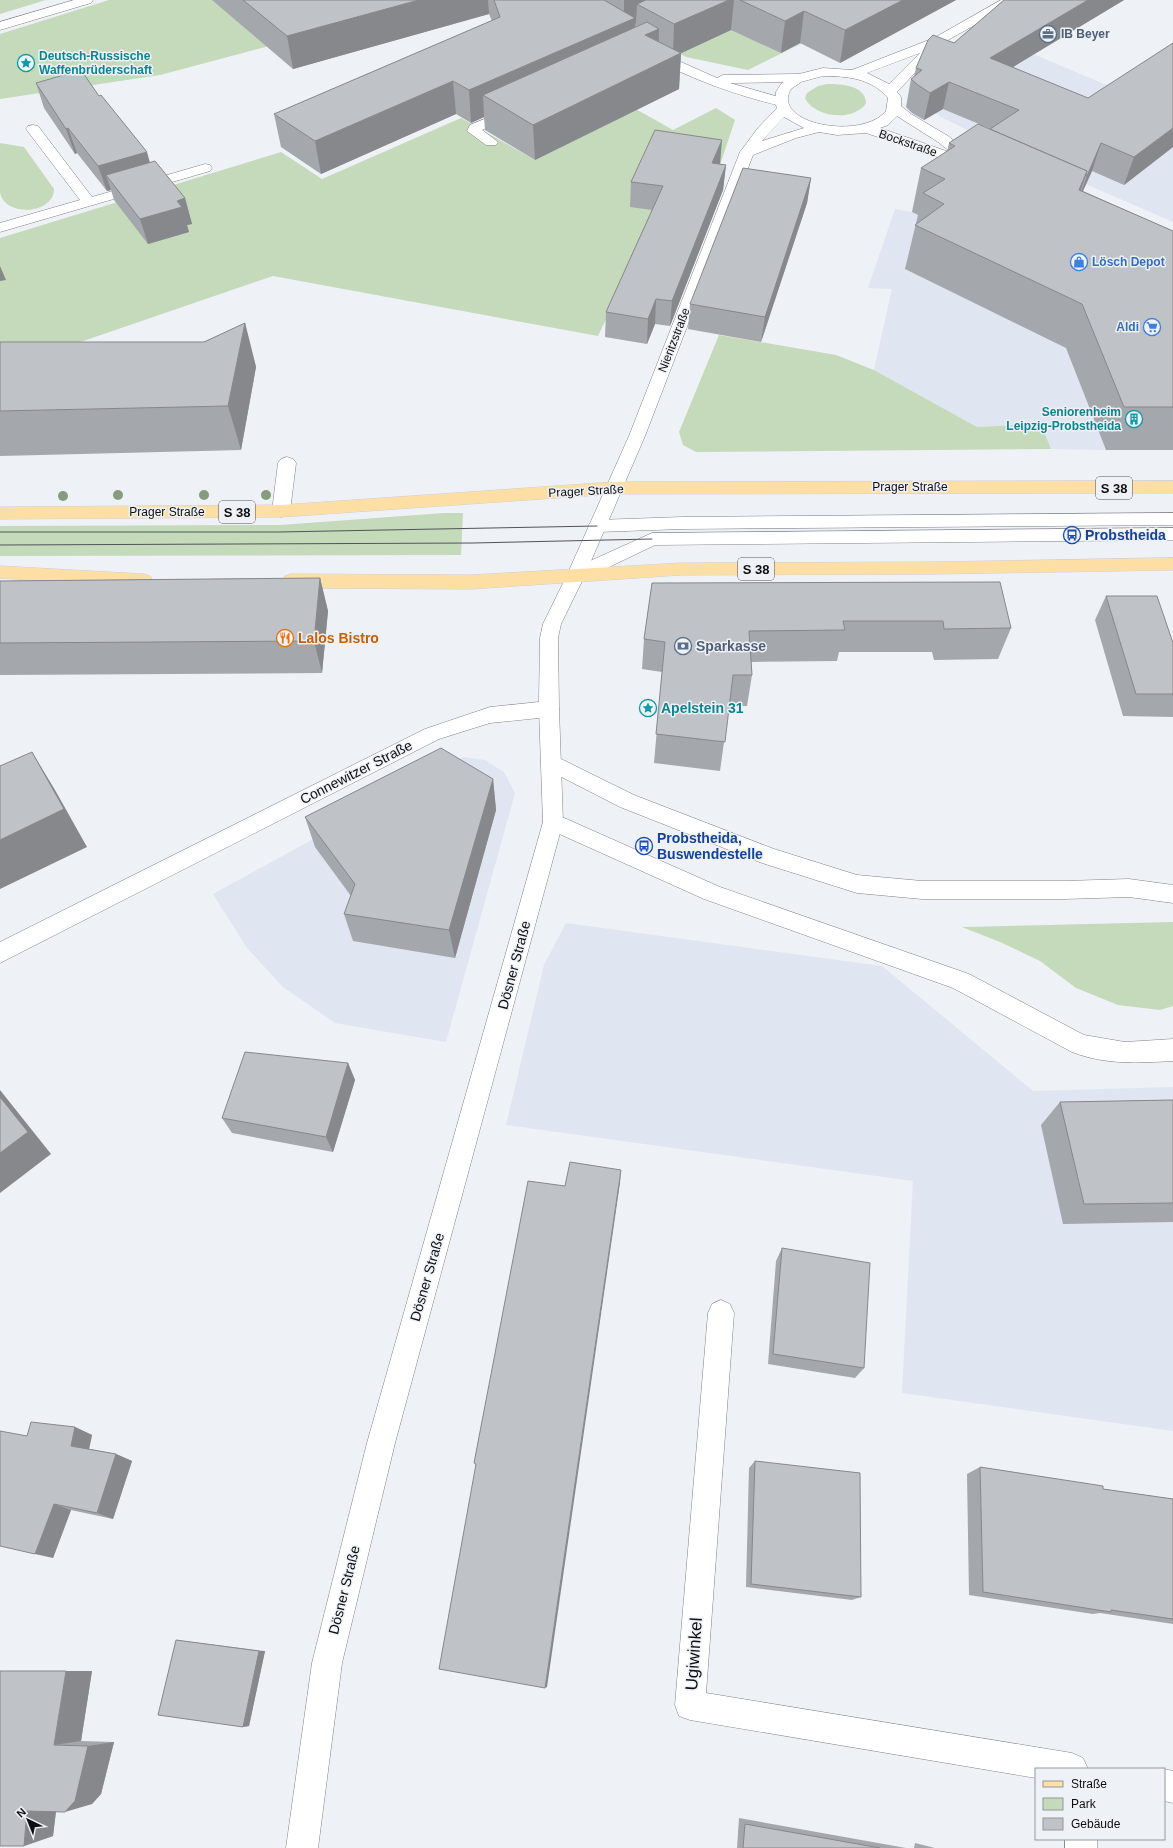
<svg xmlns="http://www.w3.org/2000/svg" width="1173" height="1848" font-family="Helvetica,sans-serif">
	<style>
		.built { fill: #dfe6f1 }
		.green { fill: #c5dabb }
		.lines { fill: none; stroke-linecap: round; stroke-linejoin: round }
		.service-casing { stroke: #808287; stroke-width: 1 }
		.minor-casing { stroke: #808287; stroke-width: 1 }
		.tertiary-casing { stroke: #808287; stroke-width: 1 }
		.primary-casing { stroke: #cfcfcf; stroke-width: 1 }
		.service { fill: #fff; fill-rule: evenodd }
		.minor { fill: #fff; fill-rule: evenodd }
		.tertiary { fill: #fff; fill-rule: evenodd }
		.primary { fill: #fddfa6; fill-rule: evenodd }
		.tram { stroke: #525457; stroke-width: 1 }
		.tree { fill: #869c7e }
		.wall { fill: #a4a7ab }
		.shaded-wall { fill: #86888b }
		.building { fill: #bfc2c7; stroke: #86888b }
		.labels { text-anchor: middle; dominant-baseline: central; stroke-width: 3; stroke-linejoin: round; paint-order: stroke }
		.far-service-label { font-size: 12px; font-weight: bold; fill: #4e5e75; stroke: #eef1f6; text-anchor: start }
		.far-culture-label { font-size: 12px; font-weight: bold; fill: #0d838f; stroke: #eef1f6; text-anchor: start }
		.far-street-label { font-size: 12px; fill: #0e0f11; stroke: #eef1f6 }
		.far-shop-label { font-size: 12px; font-weight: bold; fill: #366cbe; stroke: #eef1f6; text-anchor: start }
		.shield { fill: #eef1f6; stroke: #515356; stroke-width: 1 }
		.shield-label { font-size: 13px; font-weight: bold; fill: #0e0f11 }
		.transit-label { font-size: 14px; font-weight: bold; fill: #164399; stroke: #eef1f6; text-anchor: start }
		.food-label { font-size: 14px; font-weight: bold; fill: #c56008; stroke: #eef1f6; text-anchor: start }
		.service-label { font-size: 14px; font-weight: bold; fill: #4e5e75; stroke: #eef1f6; text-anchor: start }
		.culture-label { font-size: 14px; font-weight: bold; fill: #0d838f; stroke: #eef1f6; text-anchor: start }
		.street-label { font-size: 14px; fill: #0e0f11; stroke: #eef1f6 }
		.near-street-label { font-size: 17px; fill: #0e0f11; stroke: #eef1f6 }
	</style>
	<rect width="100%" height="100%" fill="#eef1f6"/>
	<g class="built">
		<polygon points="988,35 1173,113 1173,222 1012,152 941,117 916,98"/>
		<polygon points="895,209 912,212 1084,295 1082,389 1106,450 1051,449 1041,424 977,427 874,370 892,289 868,288"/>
		<polygon points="464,757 485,760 504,772 515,793 446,1042 335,1023 283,987 247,948 213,894"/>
		<polygon points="566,923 882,966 1033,1091 1173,1087 1173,1431 902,1393 913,1181 506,1125 544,965"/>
	</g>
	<g class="green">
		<polygon points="0,0 46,0 0,14"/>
		<polygon points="109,0 406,0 330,30 160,75 0,99 0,34"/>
		<polygon points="869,10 748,70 686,57 641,33"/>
		<path d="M827 84C841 84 865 85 866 103 855 122 814 118 805 98L807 93 818 86Z"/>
		<polygon points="625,103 673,130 716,108 735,120 720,165 683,158 598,336 273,276 60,349 0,355 0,238 281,152 322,179 461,118 535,160"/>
		<path d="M0 143 24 147 54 189C54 214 6 218 0 193 0 184 0 155 0 143Z"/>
		<polygon points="719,335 836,355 874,370 977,427 1041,424 1051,449 696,452 683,445 679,432"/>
		<polygon points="444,513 463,513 461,555 0,556 0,526 280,525"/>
		<polygon points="1173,922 1173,1006 1160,1010 1118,1005 1076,988 1040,961 1000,942 962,927"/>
	</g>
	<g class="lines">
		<g class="service-casing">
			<g id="service">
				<polygon points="511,108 516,109 518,112 516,115 482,130 498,142 496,145 486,145 467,131 470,125"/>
				<polygon points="33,125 38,126 92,197 205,164 210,165 212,168 210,171 0,232 0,223 80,200 26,129 28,126"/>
				<polygon points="287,457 293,459 296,463 290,511 287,515 281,517 275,515 272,511 278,463 281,459"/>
				<polygon points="1173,513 1173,525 683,529 597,532 591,530 588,526 591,522 597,520 683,517"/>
				<polygon points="1173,528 1173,540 655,545 582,580 576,582 570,580 567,575 570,570 652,533"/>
				<polygon points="551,754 634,795 774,849 857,875 922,881 1065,881 1129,879 1173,885 1173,903 1129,897 1065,899 922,899 857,893 762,863 620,807 544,768 541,762 544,756"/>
				<path d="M553 813 720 887 969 974 1084 1035 1125 1042 1173 1039V1061C1138 1063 1105 1065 1072 1052L953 988 704 899 546 828 543 822 546 816Z"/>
			</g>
		</g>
		<g class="minor-casing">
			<g id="minor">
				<polygon points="74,0 93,0 91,3 0,30 0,22"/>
				<path d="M654 50 717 78 723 75 797 74 802 75 803 78 802 81 797 82 730 83 786 99 788 102 786 105 781 106C735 95 691 79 650 57L648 54 650 51Z"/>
				<polygon points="549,701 556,704 559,709 563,822 395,1443 342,1663 318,1848 286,1848 312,1663 367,1443 543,822 539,709 542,704"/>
				<polygon points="721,1300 730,1304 734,1313 706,1693 1072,1753 1083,1758 1088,1769 1036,1769 1036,1778 690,1720 679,1716 675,1705 708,1313 712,1304"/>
				<polygon points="1164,1769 1173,1771 1173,1803 1164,1801"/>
				<rect x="1065" y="1839" width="32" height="9"/>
			</g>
		</g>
		<g class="tertiary-casing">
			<path id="tertiary" d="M1001 0H1016L1014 3 939 45 937 49 897 92 901 97V106L911 114 948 136 972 155 974 158 973 159 977 163 975 166 970 167 952 162 866 133 837 135 819 132 796 138 753 155 645 436 585 575 561 624 558 638 559 709 556 714 549 717 490 723 439 739 0 963V942L425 729 490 707 539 702 540 638 543 624 567 575 629 436 740 152 758 128 777 108 775 102 776 92 781 84 791 76 823 68 852 70 934 38ZM920 53 889 84 867 73ZM823 76C847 76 871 78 888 98L886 111C862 141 770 124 791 89L801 82ZM897 116 938 142 952 153 880 128 888 125ZM784 117 804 128 762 141Z"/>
		</g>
		<g class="primary-casing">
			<g id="primary">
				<polygon points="1173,481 1173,493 614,494 281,517 0,519 0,507 281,505 614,482"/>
				<polygon points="1173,558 1173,570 936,574 681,575 471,589 291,588 285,586 282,581 285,576 291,574 471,575 681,563 936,562"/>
				<polygon points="0,566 144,574 150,576 153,581 150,586 144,588 0,578"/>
			</g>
		</g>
		<use href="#service" class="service"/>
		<use href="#minor" class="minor"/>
		<use href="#tertiary" class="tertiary"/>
		<use href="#primary" class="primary"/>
		<g class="tram">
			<polyline points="0,532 278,532 597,526"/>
			<polyline points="0,545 473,543 652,539"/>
		</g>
	</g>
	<g class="tree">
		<circle cx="118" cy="495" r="5"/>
		<circle cx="204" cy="495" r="5"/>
		<circle cx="266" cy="495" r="5"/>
		<circle cx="63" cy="496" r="5"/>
	</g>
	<g class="wall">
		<polygon points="212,0 956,0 840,63 800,43 781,53 731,30 681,53 679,89 535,160 485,130 484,117 471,123 456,114 321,174 281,147 274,114 492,21 489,14 293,69"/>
		<polygon points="1004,0 1124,0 1013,67 1173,147 1124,185 1092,171 1083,191 1173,231 1173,450 1106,450 1066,348 905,269 918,215 912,212 921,168 947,152 949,143 991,129 943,109 924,120 912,113 906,107 911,79 914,77 916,68 954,43"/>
		<polygon points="36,83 99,96 150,163 185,198 192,224 187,225 189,232 148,244 114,200 111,190 107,191 77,153 75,154 44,108"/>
		<polygon points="720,164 726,165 723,190 670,326 655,324 647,344 605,337 606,312 652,210 630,207 631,182"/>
		<polygon points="811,178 807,203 761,342 688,329 690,304"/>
		<polygon points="245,323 256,367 241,450 0,456 0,342 204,342"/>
		<polygon points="320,578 328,611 322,673 0,675 0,581"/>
		<polygon points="652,583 1011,628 998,659 934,660 932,652 839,652 837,661 751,662 752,675 747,706 729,706 720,771 654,763 662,672 642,669 644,639"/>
		<polygon points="1106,596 1173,643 1173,717 1123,716 1095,620"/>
		<polygon points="493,779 496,810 455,958 353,941 344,914 351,896 315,847 305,817"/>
		<polygon points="348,1063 355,1080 333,1152 232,1133 222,1118"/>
		<polygon points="1173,1100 1173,1222 1063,1224 1041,1125 1060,1102"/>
		<polygon points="782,1248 864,1368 855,1378 768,1364 776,1261"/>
		<polygon points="75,1427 92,1435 89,1449 116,1454 132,1461 113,1519 71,1510 53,1558 27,1436"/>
		<polygon points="755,1461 861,1597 852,1600 746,1587 749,1468"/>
		<polygon points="980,1467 1103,1489 1173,1499 1173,1624 1100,1613 1093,1614 969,1595 967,1474"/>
		<polygon points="176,1640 265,1651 249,1726 243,1727"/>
		<polygon points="92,1671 81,1741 114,1742 101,1794 92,1804 56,1811 53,1836 24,1846 0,1846"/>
		<polygon points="739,1818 906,1848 737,1848"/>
		<polygon points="915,1843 935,1848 914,1848"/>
	</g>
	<g class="shaded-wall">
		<polygon points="419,0 488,0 489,14 293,69 287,36"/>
		<polygon points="624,0 688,0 637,4 636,23 635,24 634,50 483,95 484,117 471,123 469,90 624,23"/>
		<polygon points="729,0 734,0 731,30 673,57 674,24"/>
		<polygon points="903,0 956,0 840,63 845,30"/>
		<polygon points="1088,0 1124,0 983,85 990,58"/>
		<polygon points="804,11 800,43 781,53 785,21"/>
		<polygon points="659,29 658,64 645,35"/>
		<polygon points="681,53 679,89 535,160 533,125"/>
		<polygon points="453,81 456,114 321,174 315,141"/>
		<polygon points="949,82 943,109 924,120 930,93"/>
		<polygon points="68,128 77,153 75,154 66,129"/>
		<polygon points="1173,128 1173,147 1124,185 1134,157"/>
		<polygon points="722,140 720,165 712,163"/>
		<polygon points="1101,143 1092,171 1077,204 1087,176"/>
		<polygon points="147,152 154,177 106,175 111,190 107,191 98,166"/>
		<polygon points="726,165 723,190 670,326 672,301"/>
		<polygon points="1087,171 1073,214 1079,190"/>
		<polygon points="811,178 807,203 761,342 765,317"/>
		<polygon points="185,198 192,224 187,225 189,232 148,244 140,219 177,201"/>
		<polygon points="0,266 6,280 0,281"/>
		<polygon points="656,299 655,324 647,344 648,319"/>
		<polygon points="245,323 256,367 241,450 228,406"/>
		<polygon points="320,578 328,611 322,673 314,641"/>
		<polygon points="32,752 55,790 87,847 0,889 0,840"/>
		<polygon points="493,779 496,810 455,958 449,930"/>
		<polygon points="348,1063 355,1080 333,1152 326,1137"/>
		<polygon points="0,1090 51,1154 0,1193"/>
		<polygon points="621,1170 620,1183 547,1687 545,1688"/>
		<polygon points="75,1427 92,1435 88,1454 71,1446"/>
		<polygon points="116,1454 132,1461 113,1519 97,1513"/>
		<polygon points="54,1504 71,1510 53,1558 35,1554"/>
		<polygon points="259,1651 265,1651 249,1726 243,1727"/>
		<polygon points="66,1671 92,1671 81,1741 54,1745"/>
		<polygon points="114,1742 101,1794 92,1804 65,1812 88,1746"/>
		<polygon points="57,1803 53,1836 24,1846 27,1811"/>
	</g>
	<g class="building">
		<polygon points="243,0 419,0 287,36"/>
		<polygon points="494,0 604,0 635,18 469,90 453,81 315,141 274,114 500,17"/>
		<polygon points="646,0 729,0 674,24 637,4"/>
		<polygon points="740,0 903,0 845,30 804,11 785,21"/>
		<polygon points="1004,0 1088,0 990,58 1088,98 1173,43 1173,128 1134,157 1101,143 1087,176 1086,176 1087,171 990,129 1019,110 949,82 930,93 918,85 911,79 922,70 916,68 928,40 933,35 954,43"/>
		<polygon points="647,22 659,29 645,35 681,53 533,125 483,95"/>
		<polygon points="81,70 99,96 101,95 147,152 98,166 68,128 66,129 36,83"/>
		<polygon points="978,124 1087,171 1079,190 1173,231 1173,407 1124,407 1082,304 915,225 944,204 923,193 945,179 921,168 955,146 949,143"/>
		<polygon points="655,130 722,140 712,163 726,165 672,301 656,299 648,319 606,312 663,186 631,182"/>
		<polygon points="155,161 185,198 177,201 182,207 140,219 106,175"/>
		<polygon points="743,168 811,178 765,317 690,304"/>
		<polygon points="245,323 228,406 0,411 0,342 204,342"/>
		<polygon points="320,578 314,641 0,643 0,581"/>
		<polygon points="1000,582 1011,628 944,629 943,621 843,621 845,630 749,631 752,675 733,675 725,742 656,734 665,642 644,639 652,583"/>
		<polygon points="1106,596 1157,596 1173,643 1173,694 1136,694"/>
		<polygon points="441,748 493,779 449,930 344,914 355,884 305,817"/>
		<polygon points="32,752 64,809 0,840 0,765 0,766"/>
		<polygon points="245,1052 348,1063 326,1137 222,1118"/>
		<polygon points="0,1097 28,1132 0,1153"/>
		<polygon points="1173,1100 1173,1203 1084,1204 1060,1102"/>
		<polygon points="570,1162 621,1170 545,1688 439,1669 476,1464 474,1463 528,1181 565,1186"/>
		<polygon points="782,1248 870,1263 864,1368 773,1354"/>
		<polygon points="31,1422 75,1427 71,1446 116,1454 97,1513 54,1504 35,1554 0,1546 0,1431 27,1436"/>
		<polygon points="755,1461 860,1473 861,1597 751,1584"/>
		<polygon points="980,1467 1103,1486 1103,1489 1173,1499 1173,1619 1111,1610 1111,1612 983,1592"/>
		<polygon points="176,1640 259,1651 243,1727 158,1715"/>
		<polygon points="0,1671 66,1671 54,1745 88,1746 75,1801 65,1812 27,1811 24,1846 0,1846"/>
		<polygon points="745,1824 880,1848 743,1848"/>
	</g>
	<defs>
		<g id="office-ring" transform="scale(0.9)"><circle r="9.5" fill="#eef1f6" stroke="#5c6f8a" stroke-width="1.5"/><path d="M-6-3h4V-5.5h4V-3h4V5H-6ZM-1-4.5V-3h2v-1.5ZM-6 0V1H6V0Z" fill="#5c6f8a"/></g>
		<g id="sight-ring" transform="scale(0.9)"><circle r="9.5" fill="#eef1f6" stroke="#0f9aa8" stroke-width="1.5"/><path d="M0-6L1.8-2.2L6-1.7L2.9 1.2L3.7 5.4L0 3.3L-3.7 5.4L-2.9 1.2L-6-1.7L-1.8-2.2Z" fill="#0f9aa8"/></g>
		<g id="shop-ring" transform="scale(0.9)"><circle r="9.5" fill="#eef1f6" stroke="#3f7fe0" stroke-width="1.5"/><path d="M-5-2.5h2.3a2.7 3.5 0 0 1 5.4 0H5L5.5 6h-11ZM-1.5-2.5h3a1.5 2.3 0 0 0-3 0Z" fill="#3f7fe0"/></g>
		<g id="supermarket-ring" transform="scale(0.9)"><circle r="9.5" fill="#eef1f6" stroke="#3f7fe0" stroke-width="1.5"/><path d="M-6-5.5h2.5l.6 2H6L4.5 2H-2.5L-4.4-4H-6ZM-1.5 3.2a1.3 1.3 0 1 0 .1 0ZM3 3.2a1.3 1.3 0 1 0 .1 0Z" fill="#3f7fe0"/></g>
		<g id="building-ring" transform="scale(0.9)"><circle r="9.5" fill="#eef1f6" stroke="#0f9aa8" stroke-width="1.5"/><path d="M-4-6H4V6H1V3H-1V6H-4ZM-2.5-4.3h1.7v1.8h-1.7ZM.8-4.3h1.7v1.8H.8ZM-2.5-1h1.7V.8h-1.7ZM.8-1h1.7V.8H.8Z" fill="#0f9aa8"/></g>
		<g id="bus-ring" transform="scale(0.9)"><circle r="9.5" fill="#eef1f6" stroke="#1a4fb4" stroke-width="1.5"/><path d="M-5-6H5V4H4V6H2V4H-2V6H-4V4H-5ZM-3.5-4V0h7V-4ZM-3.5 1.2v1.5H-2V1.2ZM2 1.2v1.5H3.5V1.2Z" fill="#1a4fb4"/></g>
		<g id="restaurant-ring" transform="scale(0.9)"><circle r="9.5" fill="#eef1f6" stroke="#e8710a" stroke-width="1.5"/><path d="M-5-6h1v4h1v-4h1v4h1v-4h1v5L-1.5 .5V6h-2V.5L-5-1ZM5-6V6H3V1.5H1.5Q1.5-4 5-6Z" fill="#e8710a"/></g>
		<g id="bank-ring" transform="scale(0.9)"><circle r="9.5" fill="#eef1f6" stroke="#5c6f8a" stroke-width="1.5"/><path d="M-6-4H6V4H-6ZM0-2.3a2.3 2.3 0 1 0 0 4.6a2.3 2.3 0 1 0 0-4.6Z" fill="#5c6f8a"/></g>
	</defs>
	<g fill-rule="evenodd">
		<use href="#office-ring" x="1048" y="34"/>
		<use href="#sight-ring" x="26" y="63"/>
		<use href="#shop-ring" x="1079" y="262"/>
		<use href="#supermarket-ring" x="1152" y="327"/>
		<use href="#building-ring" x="1134" y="419"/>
		<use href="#bus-ring" x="1072" y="535"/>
		<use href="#restaurant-ring" x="285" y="638"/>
		<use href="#bank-ring" x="683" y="646"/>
		<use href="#sight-ring" x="648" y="708"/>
		<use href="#bus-ring" x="644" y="846"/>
	</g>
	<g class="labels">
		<g class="far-service-label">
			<text x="1061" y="34">IB Beyer</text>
		</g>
		<g class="far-culture-label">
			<text x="39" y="56">Deutsch-Russische<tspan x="39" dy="14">Waffenbrüderschaft</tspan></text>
			<text x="1121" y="412" text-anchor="end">Seniorenheim<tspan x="1121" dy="14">Leipzig-Probstheida</tspan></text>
		</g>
		<g class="far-street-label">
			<text transform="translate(908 143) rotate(19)">Bockstraße</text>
			<text transform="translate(674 340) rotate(-69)">Nieritzstraße</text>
			<text x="910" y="487">Prager Straße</text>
			<text transform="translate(586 491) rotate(-3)">Prager Straße</text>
			<text x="167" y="512">Prager Straße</text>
		</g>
		<g class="far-shop-label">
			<text x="1092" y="262">Lösch Depot</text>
			<text x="1139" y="327" text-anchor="end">Aldi</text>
		</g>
		<g class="shield">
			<rect x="1096" y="477" width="36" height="22" rx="3"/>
			<rect x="219" y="501" width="36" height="22" rx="3"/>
			<rect x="738" y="558" width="36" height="22" rx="3"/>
		</g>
		<g class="shield-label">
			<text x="1114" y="488">S 38</text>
			<text x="237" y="512">S 38</text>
			<text x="756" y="569">S 38</text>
		</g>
		<g class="transit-label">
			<text x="1085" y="535">Probstheida</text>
			<text x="657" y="838">Probstheida,<tspan x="657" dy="16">Buswendestelle</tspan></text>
		</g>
		<g class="food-label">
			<text x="298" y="638">Lalos Bistro</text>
		</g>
		<g class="service-label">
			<text x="696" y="646">Sparkasse</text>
		</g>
		<g class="culture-label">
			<text x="661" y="708">Apelstein 31</text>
		</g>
		<g class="street-label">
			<text transform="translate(356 772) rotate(-27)">Connewitzer Straße</text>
			<text transform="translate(514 965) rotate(-75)">Dösner Straße</text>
			<text transform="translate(427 1277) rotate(-74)">Dösner Straße</text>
			<text transform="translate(344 1590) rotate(-76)">Dösner Straße</text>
		</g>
		<g class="near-street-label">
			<text transform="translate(694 1654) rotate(-86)">Ugiwinkel</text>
		</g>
	</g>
	<rect x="1035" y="1768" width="130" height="72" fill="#eef1f6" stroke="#94979a"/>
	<rect x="1043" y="1781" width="20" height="6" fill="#fddfa6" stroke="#94979a"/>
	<text x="1071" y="1788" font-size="12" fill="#0e0f11">Straße</text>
	<rect x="1043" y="1798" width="20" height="12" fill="#c5dabb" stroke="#94979a"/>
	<text x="1071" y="1808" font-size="12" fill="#0e0f11">Park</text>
	<rect x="1043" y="1818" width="20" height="12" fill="#bfc2c7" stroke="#94979a"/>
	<text x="1071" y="1828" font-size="12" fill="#0e0f11">Gebäude</text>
	<g transform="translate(28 1820) rotate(317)" stroke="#eef1f6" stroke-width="3" paint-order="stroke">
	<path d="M0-3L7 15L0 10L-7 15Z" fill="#0e0f11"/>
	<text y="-6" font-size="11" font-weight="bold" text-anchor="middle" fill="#0e0f11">N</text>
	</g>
</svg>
